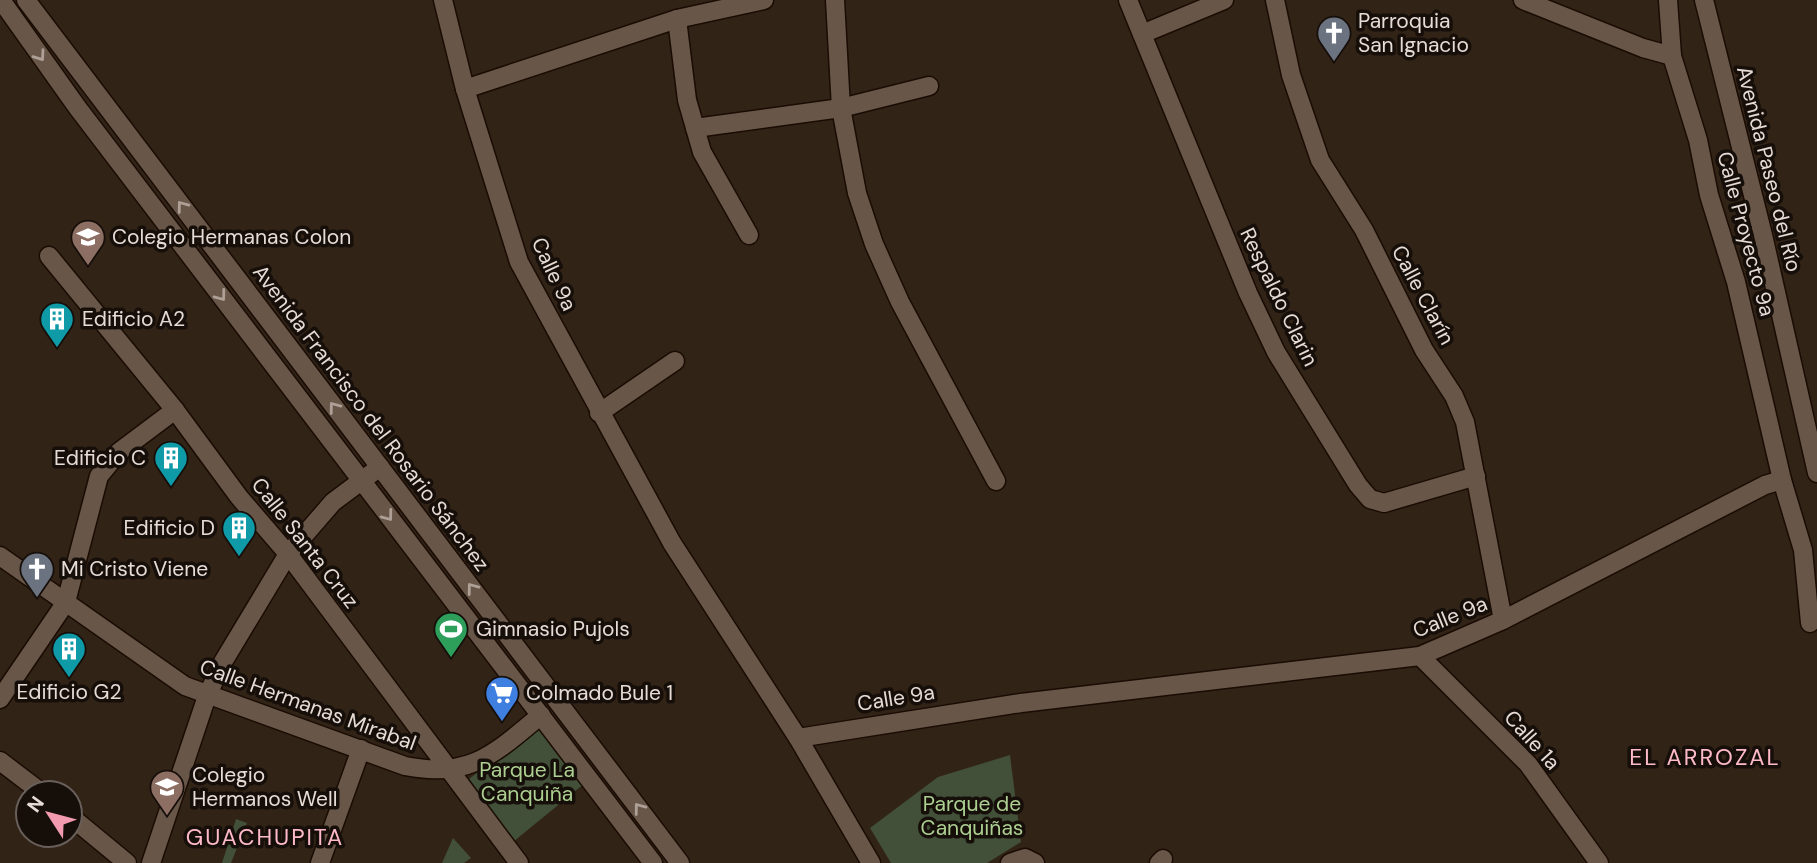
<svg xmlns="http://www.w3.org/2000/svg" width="1817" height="863" font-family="'DM Sans',sans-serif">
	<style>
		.green { fill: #424f39 }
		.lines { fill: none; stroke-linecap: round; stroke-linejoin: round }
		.minor-casing { stroke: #1a0c03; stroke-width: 21 }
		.tertiary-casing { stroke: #1a0c03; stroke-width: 21 }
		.secondary-casing { stroke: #1a0c03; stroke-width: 21 }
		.minor { stroke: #685649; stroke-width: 18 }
		.tertiary { stroke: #685649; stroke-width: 18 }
		.secondary { stroke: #685649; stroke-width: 18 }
		.oneway { stroke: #aea096 }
		.labels { text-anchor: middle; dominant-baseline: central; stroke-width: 7; stroke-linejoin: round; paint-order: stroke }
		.poi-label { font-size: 21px; fill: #e7dcd5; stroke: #150e09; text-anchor: start }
		.street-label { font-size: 21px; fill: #e7dcd5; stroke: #150e09 }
		.park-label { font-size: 21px; fill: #add092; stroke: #150e09 }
		.neighbourhood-label { font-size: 23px; letter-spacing: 2px; fill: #febac9; stroke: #150e09 }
	</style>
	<rect width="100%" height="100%" fill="#322317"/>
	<g class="green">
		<polygon points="544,722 585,783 513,842 469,779"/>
		<polygon points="1010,755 1021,842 987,863 891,863 870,828 938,777"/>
		<polygon points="236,819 247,823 231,863 222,863"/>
		<polygon points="453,838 471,858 464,863 442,863"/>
	</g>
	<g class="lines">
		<g class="minor-casing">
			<g id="minor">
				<polyline points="443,0 465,89 519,262 672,543 798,738 871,863"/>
				<polyline points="835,0 841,108 857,193 874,244 900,302 996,481"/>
				<polyline points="1128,0 1248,293 1276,352 1358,485 1370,499 1384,503 1476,476"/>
				<polyline points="1275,0 1291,75 1320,160 1364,230 1424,350 1454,396 1465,422 1503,620"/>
				<polyline points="1523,0 1643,48 1672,56"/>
				<polyline points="1668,0 1672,56 1698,140 1709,195 1736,282 1782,480 1803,550 1810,623"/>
				<polyline points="677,19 687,100 702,152 749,235"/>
				<polyline points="1142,34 1224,0"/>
				<polyline points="465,89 677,19 764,0"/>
				<polyline points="695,128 841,108 929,86"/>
				<polyline points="49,256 175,410 239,497 288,554 519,863"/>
				<polyline points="599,413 675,361"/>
				<path d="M0 556 185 686 405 766C470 779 494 754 541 715"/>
				<polyline points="1420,656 1528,764 1599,863"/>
				<polyline points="0,699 66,602 99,476 119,452 175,410"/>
				<polyline points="798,738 1021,703 1420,656 1503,620 1765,485 1782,480"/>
				<polyline points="0,761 42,793"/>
				<polyline points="70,816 127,863"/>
				<polyline points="151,863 207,696 223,662 288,554 333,502 380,467"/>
				<polyline points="320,863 361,749"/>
				<polyline points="1010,863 1025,858 1035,863"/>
				<polyline points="1159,863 1163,859"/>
			</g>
		</g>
		<g class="tertiary-casing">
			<polyline id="tertiary" points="1704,0 1763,235 1817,473"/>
		</g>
		<g class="secondary-casing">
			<g id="secondary">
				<polyline points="1,0 77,107 653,863"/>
				<polyline points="26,0 680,863"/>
			</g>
		</g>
		<use href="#minor" class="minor"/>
		<use href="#tertiary" class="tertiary"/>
		<use href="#secondary" class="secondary"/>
	</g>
	<defs><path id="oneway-chevron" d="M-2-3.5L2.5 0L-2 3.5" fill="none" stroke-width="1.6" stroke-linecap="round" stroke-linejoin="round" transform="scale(1.75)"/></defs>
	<g class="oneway">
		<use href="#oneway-chevron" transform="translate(40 56) rotate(55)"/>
		<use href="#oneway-chevron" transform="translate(182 206) rotate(-127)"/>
		<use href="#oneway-chevron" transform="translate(221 296) rotate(53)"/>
		<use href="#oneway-chevron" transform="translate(334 407) rotate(-127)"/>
		<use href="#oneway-chevron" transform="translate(388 516) rotate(53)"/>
		<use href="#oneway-chevron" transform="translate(472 588) rotate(-127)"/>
		<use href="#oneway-chevron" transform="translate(639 808) rotate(-127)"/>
	</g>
	<defs>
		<g id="church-pin" transform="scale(1.75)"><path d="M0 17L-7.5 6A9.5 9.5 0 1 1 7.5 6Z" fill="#6b7280" stroke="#150e09"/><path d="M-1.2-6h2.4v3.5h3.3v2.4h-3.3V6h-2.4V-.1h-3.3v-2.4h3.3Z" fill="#fff"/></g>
		<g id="school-pin" transform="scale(1.75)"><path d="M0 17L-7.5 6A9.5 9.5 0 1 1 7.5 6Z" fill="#8d6e63" stroke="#150e09"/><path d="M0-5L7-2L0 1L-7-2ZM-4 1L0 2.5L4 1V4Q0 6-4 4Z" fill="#fff"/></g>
		<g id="building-pin" transform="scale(1.75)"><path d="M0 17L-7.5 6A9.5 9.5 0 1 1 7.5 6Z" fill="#0f9aa8" stroke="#150e09"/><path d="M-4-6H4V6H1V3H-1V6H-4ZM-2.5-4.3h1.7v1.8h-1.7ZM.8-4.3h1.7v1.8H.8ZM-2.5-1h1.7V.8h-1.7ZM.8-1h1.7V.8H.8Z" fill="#fff"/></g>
		<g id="stadium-pin" transform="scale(1.75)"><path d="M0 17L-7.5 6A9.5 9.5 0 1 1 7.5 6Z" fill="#2e9e5b" stroke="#150e09"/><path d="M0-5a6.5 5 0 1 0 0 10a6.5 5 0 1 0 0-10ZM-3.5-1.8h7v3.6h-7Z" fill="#fff"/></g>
		<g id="supermarket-pin" transform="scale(1.75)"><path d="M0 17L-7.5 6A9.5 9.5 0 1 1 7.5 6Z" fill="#3f7fe0" stroke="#150e09"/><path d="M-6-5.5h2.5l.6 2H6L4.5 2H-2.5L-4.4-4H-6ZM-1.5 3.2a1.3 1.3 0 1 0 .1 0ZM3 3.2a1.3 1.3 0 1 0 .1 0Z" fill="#fff"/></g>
	</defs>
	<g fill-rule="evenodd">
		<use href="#church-pin" x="1334" y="33"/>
		<use href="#school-pin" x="88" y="237"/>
		<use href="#building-pin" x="57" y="319"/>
		<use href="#building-pin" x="171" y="458"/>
		<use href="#building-pin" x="239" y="528"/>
		<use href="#church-pin" x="37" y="569"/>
		<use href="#stadium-pin" x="451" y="629"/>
		<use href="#building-pin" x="69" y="649"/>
		<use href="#supermarket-pin" x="502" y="693"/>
		<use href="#school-pin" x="167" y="787"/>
	</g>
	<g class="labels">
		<g class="poi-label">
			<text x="1358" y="21">Parroquia<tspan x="1358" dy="24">San Ignacio</tspan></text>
			<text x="112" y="237">Colegio Hermanas Colon</text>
			<text x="82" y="319">Edificio A2</text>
			<text x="146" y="458" text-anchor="end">Edificio C</text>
			<text x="215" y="528" text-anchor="end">Edificio D</text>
			<text x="61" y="569">Mi Cristo Viene</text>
			<text x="476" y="629">Gimnasio Pujols</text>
			<text x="69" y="692" text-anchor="middle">Edificio G2</text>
			<text x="526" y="693">Colmado Bule 1</text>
			<text x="192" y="775">Colegio<tspan x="192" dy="24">Hermanos Well</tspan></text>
		</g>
		<g class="street-label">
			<text transform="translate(1769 169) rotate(76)">Avenida Paseo del Río</text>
			<text transform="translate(1746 234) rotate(75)">Calle Proyecto 9a</text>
			<text transform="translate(554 274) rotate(65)">Calle 9a</text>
			<text transform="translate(1423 295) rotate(62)">Calle Clarín</text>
			<text transform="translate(1279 297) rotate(64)">Respaldo Clarin</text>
			<text transform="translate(371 418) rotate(53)">Avenida Francisco del Rosario Sánchez</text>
			<text transform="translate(305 543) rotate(52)">Calle Santa Cruz</text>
			<text transform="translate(1450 617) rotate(-22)">Calle 9a</text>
			<text transform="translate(896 698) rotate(-9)">Calle 9a</text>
			<text transform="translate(308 705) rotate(20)">Calle Hermanas Mirabal</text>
			<text transform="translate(1532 740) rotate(48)">Calle 1a</text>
		</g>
		<g class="park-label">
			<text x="527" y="770">Parque La<tspan x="527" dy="24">Canquiña</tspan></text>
			<text x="972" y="804">Parque de<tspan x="972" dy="24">Canquiñas</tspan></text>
		</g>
		<g class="neighbourhood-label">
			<text x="1705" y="757">EL ARROZAL</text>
			<text x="265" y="837">GUACHUPITA</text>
		</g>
	</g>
	<g transform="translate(49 814) rotate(306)"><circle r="33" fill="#150e09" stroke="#69605b" stroke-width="2"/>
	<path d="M0-5L12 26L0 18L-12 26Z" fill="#f29aae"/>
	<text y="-10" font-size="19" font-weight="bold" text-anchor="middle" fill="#e7dcd5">N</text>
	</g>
</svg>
